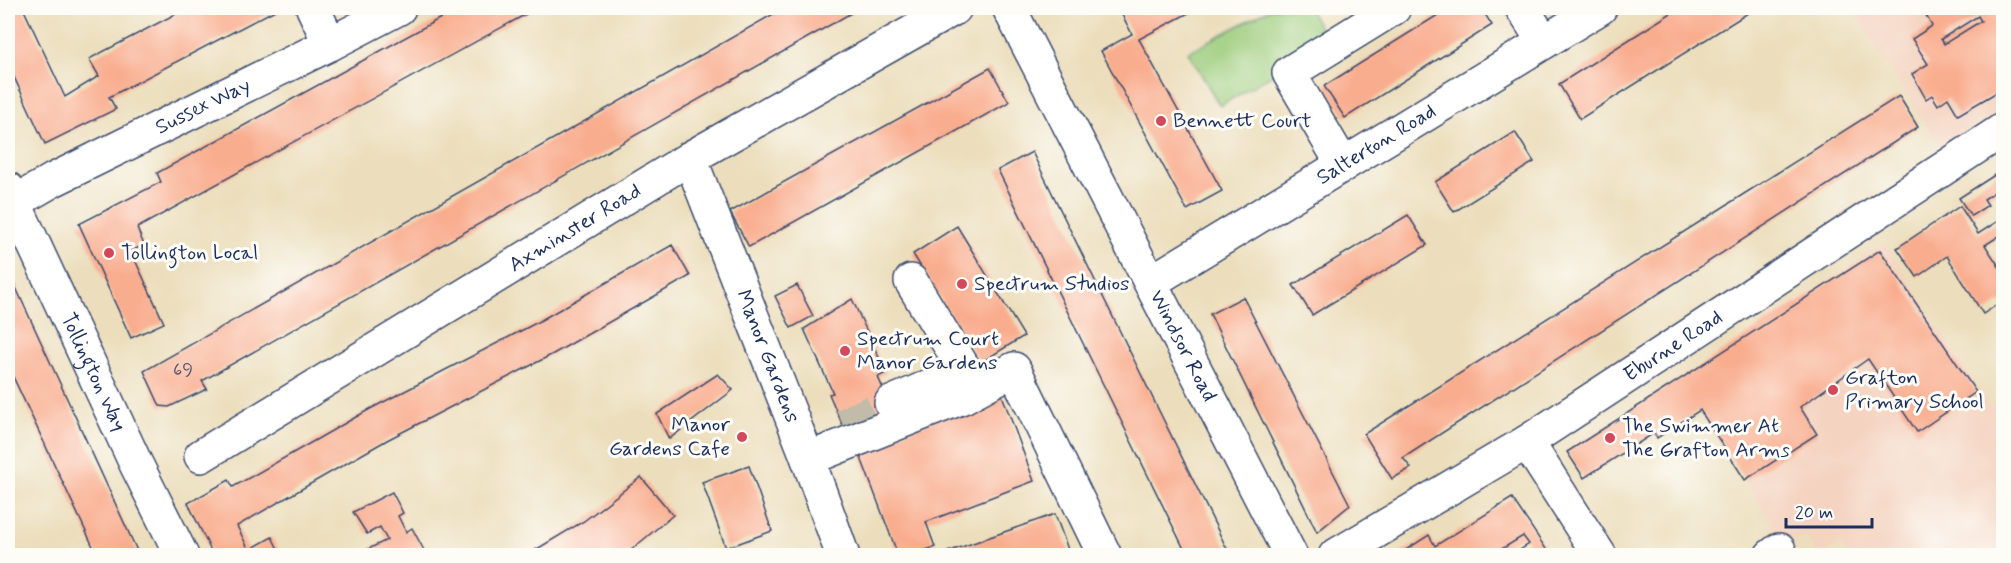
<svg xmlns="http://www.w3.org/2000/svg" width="2011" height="563" font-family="Mynerve,sans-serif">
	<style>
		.built { fill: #f4d3c0 }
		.green { fill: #9ccc7b; stroke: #5c7e6c; stroke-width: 1.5 }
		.building { fill: #f9ad8f; fill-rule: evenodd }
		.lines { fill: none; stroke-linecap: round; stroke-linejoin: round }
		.minor-tunnel { stroke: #c2bba9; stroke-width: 33; stroke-dasharray: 33 16; stroke-linecap: butt }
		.minor-casing { stroke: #3a496c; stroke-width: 36 }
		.minor { stroke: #fff; stroke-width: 33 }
		.poi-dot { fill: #d1495b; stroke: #fdfcf7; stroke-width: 2 }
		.labels { text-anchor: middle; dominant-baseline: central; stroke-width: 6; stroke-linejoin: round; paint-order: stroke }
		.number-label { font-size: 18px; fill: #524e6a }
		.street-label { font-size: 21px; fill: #1b2f5e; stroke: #fdfcf7 }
		.poi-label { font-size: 21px; fill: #1b2f5e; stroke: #fdfcf7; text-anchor: start }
	</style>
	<rect width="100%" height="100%" fill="#fdfcf7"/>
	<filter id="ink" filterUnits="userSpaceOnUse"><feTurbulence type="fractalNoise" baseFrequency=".0167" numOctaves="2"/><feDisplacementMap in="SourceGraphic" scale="12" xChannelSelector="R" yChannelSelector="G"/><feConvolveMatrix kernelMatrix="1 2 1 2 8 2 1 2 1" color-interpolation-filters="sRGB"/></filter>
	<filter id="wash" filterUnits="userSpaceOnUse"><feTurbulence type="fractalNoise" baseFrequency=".008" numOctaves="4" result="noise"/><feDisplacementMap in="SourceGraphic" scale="24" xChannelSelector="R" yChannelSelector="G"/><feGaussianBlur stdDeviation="1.35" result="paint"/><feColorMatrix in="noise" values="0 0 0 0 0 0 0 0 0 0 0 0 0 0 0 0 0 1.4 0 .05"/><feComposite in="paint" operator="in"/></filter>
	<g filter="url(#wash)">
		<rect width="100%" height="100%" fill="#ecdebc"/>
		<g class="built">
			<polygon points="1851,8 2003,8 2003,147 1985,119 1940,147"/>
			<polygon points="1885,243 1990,408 2003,401 2003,555 1847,555 1840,544 1821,555 1817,555 1806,535 1786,545 1680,379"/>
		</g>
		<polygon class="green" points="1272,8 1308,8 1328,41 1220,106 1188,52"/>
		<g id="blocks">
			<g class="building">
				<polygon points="8,8 23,8 65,97 99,76 89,59 187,8 279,8 109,97 116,109 45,144 8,64"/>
				<polygon points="459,8 537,8 137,228 144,245 131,251 164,323 131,338 79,224 161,182 157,173"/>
				<polygon points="784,8 860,8 202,381 207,389 169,407 160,406 144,371"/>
				<polygon points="1126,8 1198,8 1139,39 1222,191 1187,210 1101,51 1132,34 1120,11"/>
				<polygon points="1449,8 1481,8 1492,25 1345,118 1324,86"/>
				<polygon points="1679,8 1756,8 1580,119 1559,84"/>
				<path d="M1922 8H2004V88L1958 115 1948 98 1938 105 1932 95 1926 99 1912 74 1928 64 1912 39 1932 26ZM1978 16 1981 21 1944 44 1941 39Z"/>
				<polygon points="990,68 1009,102 749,247 730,212"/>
				<polygon points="1899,96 1918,127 1403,458 1411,468 1392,479 1364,434"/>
				<polygon points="1515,132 1534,162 1454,212 1435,182"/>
				<polygon points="1032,152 1135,362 1230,555 1187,555 1101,380 998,170"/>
				<polygon points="2004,169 2004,186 1984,199 1988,205 1971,216 1959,198"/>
				<polygon points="1960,206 1978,234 2001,219 2004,223 2004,233 1985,245 2004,274 2004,300 1983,314 1947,256 1917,277 1897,248"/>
				<polygon points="1408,215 1427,245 1312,315 1293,285"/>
				<polygon points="957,226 1024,336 980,363 913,254"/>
				<polygon points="672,245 690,276 553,354 387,440 237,526 249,550 272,537 279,551 272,555 213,555 188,503 229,480 233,487 370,409 536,323"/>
				<polygon points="1880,250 1976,392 1917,432 1868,359 1800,407 1817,434 1745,480 1700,410 1657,438 1654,433 1584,478 1567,452"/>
				<polygon points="8,270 17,290 139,555 97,555 8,366"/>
				<polygon points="797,285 813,316 791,328 775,296"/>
				<polygon points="1243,297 1350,505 1317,532 1210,314"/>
				<polygon points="852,299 886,373 878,377 894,414 846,433 829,394 833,393 804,329"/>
				<polygon points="718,374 733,390 669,439 657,414"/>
				<polygon points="1002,395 1034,481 926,522 935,547 911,555 898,555 858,450"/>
				<polygon points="749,466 772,531 726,548 702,482"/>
				<polygon points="641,477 673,515 631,550 622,555 527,555 584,521"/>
				<polygon points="392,492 403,513 398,516 406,532 412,528 425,552 417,555 356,555 387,540 380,527 367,534 353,512"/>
				<polygon points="1512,498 1550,555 1519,555 1517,552 1529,544 1523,536 1492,555 1398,555 1429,535 1435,546"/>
				<polygon points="1055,514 1070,555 939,555"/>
			</g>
		</g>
	</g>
	<g filter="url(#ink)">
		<use href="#blocks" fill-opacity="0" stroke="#3a496c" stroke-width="1.5"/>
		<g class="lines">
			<polyline class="minor-tunnel" points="843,425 889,404"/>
			<g class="minor-casing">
				<g id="minor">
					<polyline points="313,8 330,44"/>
					<path id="s1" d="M1009 8 1291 556"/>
					<polyline points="1522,8 1544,42"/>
					<path id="s2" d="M690 158 808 459 843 556"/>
					<polyline points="1343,165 1289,73 1394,8"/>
					<path id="s3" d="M8 189 136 464 182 556"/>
					<path id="s4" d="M8 206 53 180 330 44 399 8"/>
					<path id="s5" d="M1151 282 1600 8"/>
					<polyline points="891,403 930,386 963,367 911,281"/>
					<polyline points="1527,442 1600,556"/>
					<path id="s6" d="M201 456 690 158 955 8"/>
					<polyline points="808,459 963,397 1014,369 1105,556"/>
					<path id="s7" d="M1335 556 1527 442 2004 129"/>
					<polyline points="1771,556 1779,550"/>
				</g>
			</g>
			<use href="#minor" class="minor"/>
		</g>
	</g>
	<g class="poi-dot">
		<circle cx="1161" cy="121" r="6"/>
		<circle cx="109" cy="253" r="6"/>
		<circle cx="962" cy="284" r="6"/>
		<circle cx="845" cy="351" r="6"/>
		<circle cx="1833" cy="390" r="6"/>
		<circle cx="742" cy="437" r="6"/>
		<circle cx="1610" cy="438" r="6"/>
	</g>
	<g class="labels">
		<g class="number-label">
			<text x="183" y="370">69</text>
		</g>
		<g class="street-label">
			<text stroke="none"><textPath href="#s4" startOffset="219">Sussex Way</textPath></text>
			<text stroke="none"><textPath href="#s5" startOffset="264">Salterton Road</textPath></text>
			<text stroke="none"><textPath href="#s6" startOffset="438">Axminster Road</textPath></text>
			<text stroke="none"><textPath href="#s1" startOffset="380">Windsor Road</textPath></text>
			<text stroke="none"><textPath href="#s7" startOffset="398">Eburne Road</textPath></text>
			<text stroke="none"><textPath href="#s2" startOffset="213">Manor Gardens</textPath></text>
			<text stroke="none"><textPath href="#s3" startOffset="202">Tollington Way</textPath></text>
		</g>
		<g class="poi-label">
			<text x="1173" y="121">Bennett Court</text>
			<text x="121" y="253">Tollington Local</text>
			<text x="974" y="284">Spectrum Studios</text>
			<text x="857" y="339">Spectrum Court<tspan x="857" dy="24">Manor Gardens</tspan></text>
			<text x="1845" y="378">Grafton<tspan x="1845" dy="24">Primary School</tspan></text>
			<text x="730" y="425" text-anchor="end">Manor<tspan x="730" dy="24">Gardens Cafe</tspan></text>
			<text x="1622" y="426">The Swimmer At<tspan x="1622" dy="24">The Grafton Arms</tspan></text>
		</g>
	</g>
	<rect width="2011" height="563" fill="none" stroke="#fdfcf7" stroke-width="30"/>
	<path d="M1786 518v9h86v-9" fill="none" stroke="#1b2f5e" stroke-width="3"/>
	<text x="1795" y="518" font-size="18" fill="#1b2f5e" stroke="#fdfcf7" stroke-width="4.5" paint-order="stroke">20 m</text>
</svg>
